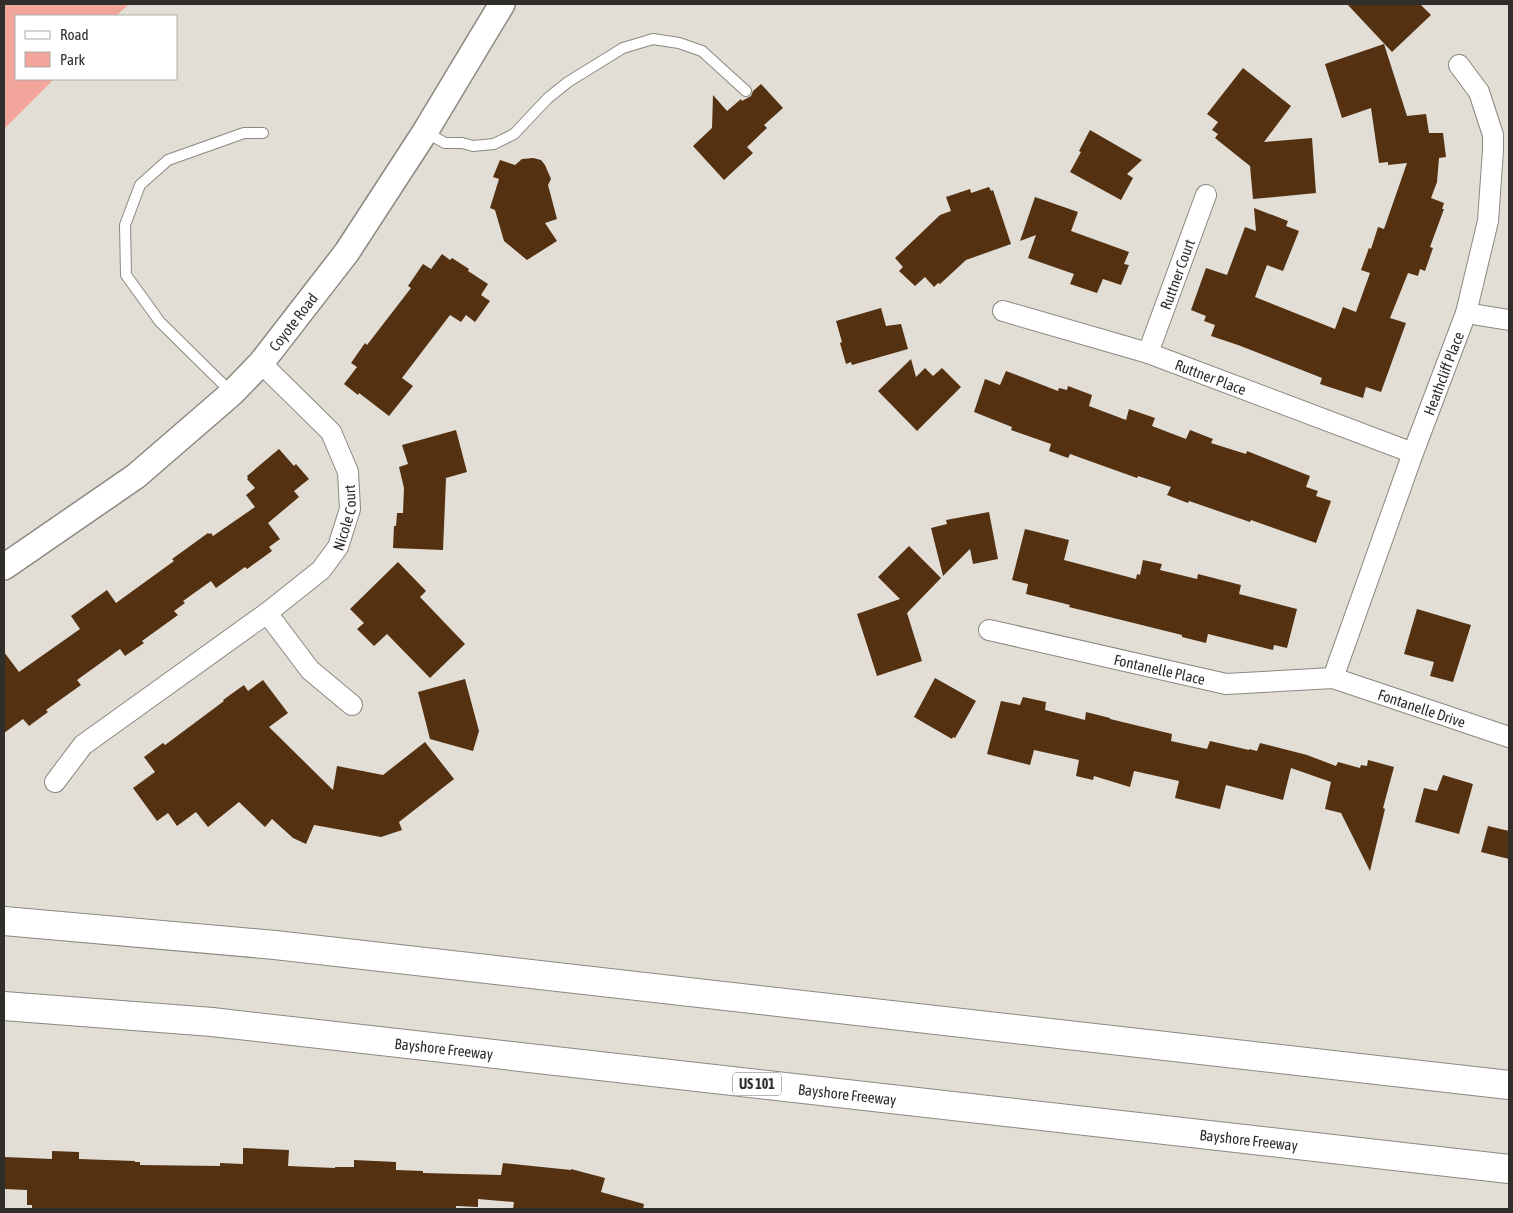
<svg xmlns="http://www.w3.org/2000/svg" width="1513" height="1213" font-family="'Asap Condensed',sans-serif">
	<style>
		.green { fill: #f1a59b }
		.building { fill: #543111 }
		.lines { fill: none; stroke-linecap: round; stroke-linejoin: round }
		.service-casing { stroke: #8b8881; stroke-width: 12 }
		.minor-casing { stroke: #8b8881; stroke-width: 22 }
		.tertiary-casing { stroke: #8b8881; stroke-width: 28 }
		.motorway-casing { stroke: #8b8881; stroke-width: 30 }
		.service { stroke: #fff; stroke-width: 10 }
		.minor { stroke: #fff; stroke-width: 20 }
		.tertiary { stroke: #fff; stroke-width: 25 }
		.motorway { stroke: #fff; stroke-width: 28 }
		.labels { text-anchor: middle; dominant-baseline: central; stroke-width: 5; stroke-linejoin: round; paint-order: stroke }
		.shield { fill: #fff; stroke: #6d6d6b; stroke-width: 1 }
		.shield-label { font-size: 14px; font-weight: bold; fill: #2f2e2b }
		.street-label { font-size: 15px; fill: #2f2e2b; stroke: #fff }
	</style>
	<rect width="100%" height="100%" fill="#e2ded6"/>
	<polygon class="green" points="4,4 129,4 116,16 16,16 16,79 54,79 4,129"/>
	<g class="building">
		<polygon points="1347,4 1420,4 1431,15 1392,52"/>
		<polygon points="1384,44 1407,116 1426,114 1429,133 1443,133 1446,157 1439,158 1437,182 1431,198 1444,203 1442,209 1444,209 1430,247 1433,248 1425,271 1420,269 1418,276 1408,273 1390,318 1406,323 1381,392 1366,387 1363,398 1320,384 1322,378 1238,345 1211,336 1215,325 1204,321 1206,316 1191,310 1206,268 1227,275 1245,227 1256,231 1254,208 1288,221 1286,226 1299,231 1283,271 1267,265 1255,297 1335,329 1343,307 1356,312 1370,273 1361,270 1369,248 1371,249 1378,227 1384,229 1407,163 1388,165 1388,162 1379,163 1371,108 1342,118 1325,64"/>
		<polygon points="1243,68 1291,106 1264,142 1312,138 1316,193 1253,199 1250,166 1215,138 1218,134 1212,130 1218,122 1207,114"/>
		<polygon points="761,84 783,108 764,125 767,128 747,147 753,153 724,180 693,146 712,128 713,95 727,111 741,99 742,101 751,96 753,91"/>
		<polygon points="1090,130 1142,160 1127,174 1133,178 1121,200 1070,172 1081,152 1079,151"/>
		<polygon points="533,158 541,160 545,165 551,179 548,185 557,219 545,223 557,241 527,260 504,241 495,210 490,208 499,179 493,177 500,160 515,165 522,159"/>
		<polygon points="989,187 991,191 993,190 1011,244 966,260 940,284 938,283 934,287 925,277 915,286 899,271 903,267 895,258 940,215 951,211 946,197 970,189 971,193"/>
		<polygon points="1035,197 1078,212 1071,231 1129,252 1124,264 1129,265 1121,285 1103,279 1097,293 1070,284 1074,274 1028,258 1036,235 1020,241"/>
		<polygon points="442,254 450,260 452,258 469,269 468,271 488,284 481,295 490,301 475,322 466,315 461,322 450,315 402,378 413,386 389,416 359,393 358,395 344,384 357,367 351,363 365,343 367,345 411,288 408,286 423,264 431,269"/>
		<polygon points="881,308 886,326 901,324 908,349 852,365 851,362 846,364 840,343 842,342 836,321"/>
		<polygon points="911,359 916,377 925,368 933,376 942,368 961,387 917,431 878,391"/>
		<polygon points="1006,371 1058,391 1059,388 1067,390 1068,386 1092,395 1089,406 1126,420 1129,409 1155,418 1152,426 1186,439 1190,430 1213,439 1211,443 1246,454 1247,451 1310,476 1306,487 1318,491 1316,496 1331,501 1316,543 1251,520 1250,522 1189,501 1188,503 1167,495 1171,487 1138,476 1137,478 1070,454 1068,458 1049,451 1051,444 1011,430 1012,427 974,412 985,379 1000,385"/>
		<polygon points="456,430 467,472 446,478 443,550 393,548 394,526 396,526 397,513 403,513 404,488 399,467 408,464 402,445"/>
		<polygon points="279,449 294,466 296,464 309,479 294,491 299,497 268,523 280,539 269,547 272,551 247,569 245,567 216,588 211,581 183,601 185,603 174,611 178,615 142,641 144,643 125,656 120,649 77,680 81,685 46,710 48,712 29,726 23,719 4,733 4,652 19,672 80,629 71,616 107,590 116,603 174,561 172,559 208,533 209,534 211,533 213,536 255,507 246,495 255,488 247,479 248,478 247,476"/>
		<polygon points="989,512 998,559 973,564 970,549 943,576 931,528 947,524 946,520"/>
		<polygon points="1025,529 1069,540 1064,560 1136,579 1137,574 1140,575 1143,560 1162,564 1160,570 1197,579 1198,574 1241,585 1239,594 1297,609 1287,648 1274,645 1273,650 1208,634 1206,643 1182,637 1182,635 1069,607 1070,605 1026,594 1028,584 1012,580"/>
		<polygon points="909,546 941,578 907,613 922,661 877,676 857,614 900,599 878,577"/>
		<polygon points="398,562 426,591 420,597 465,644 430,678 387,634 374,646 357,629 364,623 350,609"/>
		<polygon points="1417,609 1471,625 1453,682 1430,676 1434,662 1404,654"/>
		<polygon points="935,678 976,701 955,738 953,737 952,739 914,717"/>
		<polygon points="465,679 479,731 473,751 430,739 418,692"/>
		<polygon points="263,680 288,713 269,727 333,790 337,766 383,775 425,742 454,779 399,822 402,830 381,837 314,825 306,844 293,838 272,819 265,827 239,802 208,827 196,812 177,826 168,813 157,821 133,788 155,772 144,757 163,743 165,745 224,701 223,700 244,685 248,691"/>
		<polygon points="1023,697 1046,702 1045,710 1085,720 1086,712 1110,718 1110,719 1172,734 1171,741 1207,749 1210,741 1249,750 1249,749 1257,751 1260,743 1307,755 1336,766 1338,762 1360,768 1361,765 1367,766 1368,760 1394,767 1383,808 1385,809 1370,871 1341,813 1325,809 1331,782 1291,768 1283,800 1226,785 1220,809 1175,798 1179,781 1134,771 1130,787 1094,776 1093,780 1076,776 1079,760 1034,750 1030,765 987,754 1001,701 1020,705"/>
		<polygon points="1443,775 1473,784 1459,834 1415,822 1424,788 1437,791"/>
		<polygon points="1488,826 1509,831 1509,859 1481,852"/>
		<polygon points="243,1148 289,1150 288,1166 335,1168 335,1167 354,1167 354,1160 396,1162 396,1170 423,1171 423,1173 501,1175 503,1163 571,1170 571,1169 605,1178 601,1192 644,1204 643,1209 513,1209 514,1202 478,1199 478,1207 456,1206 456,1209 32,1209 32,1205 27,1205 27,1190 4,1189 4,1157 52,1159 52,1151 79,1152 79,1159 135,1161 135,1162 140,1162 140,1165 220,1166 220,1163 243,1164"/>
	</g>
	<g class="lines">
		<g class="service-casing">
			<g id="service">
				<polyline points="425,132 445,143 462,143 473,146 494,144 514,134 548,98 568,82 623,48 653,39 679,43 702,51 746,91"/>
				<polyline points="231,392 160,322 126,275 125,225 140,185 168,160 244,133 263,133"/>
			</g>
		</g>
		<g class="minor-casing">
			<g id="minor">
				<path id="s1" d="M1003 311 1148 353 1413 453"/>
				<polyline points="1466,313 1509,320"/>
				<path id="s2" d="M1148 353 1206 195"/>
				<polyline points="267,613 310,670 352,705"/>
				<path id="s3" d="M989 630 1226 684 1333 678 1509 737"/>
				<path id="s4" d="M1333 678 1413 453 1466 313 1488 221 1493 150V135L1479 92 1459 65"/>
				<path id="s5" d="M55 782 83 745 267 613 321 570 338 547 350 509 348 472 331 432 261 363"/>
			</g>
		</g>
		<g class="tertiary-casing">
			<g id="tertiary">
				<path id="s6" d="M4 567 136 476 232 393 261 363 347 252 425 132 502 4"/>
			</g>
		</g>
		<g class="motorway-casing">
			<g id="motorway">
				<polyline points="4,921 275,945 1509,1085"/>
				<path id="s7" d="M4 1006 212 1022 1509 1169"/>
			</g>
		</g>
		<use href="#service" class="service"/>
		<use href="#minor" class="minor"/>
		<use href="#tertiary" class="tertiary"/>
		<use href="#motorway" class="motorway"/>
	</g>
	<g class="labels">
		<rect class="shield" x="733" y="1072.5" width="48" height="23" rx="4"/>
		<g class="shield-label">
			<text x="757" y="1084">US 101</text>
		</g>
		<g class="street-label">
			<text stroke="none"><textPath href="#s2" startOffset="84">Ruttner Court</textPath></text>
			<text stroke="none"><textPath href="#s6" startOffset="381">Coyote Road</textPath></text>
			<text stroke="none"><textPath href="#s4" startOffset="324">Heathcliff Place</textPath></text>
			<text stroke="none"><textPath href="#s1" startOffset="218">Ruttner Place</textPath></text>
			<text stroke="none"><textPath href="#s5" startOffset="401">Nicole Court</textPath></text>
			<text stroke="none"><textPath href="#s3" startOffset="175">Fontanelle Place</textPath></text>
			<text stroke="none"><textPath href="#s3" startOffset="444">Fontanelle Drive</textPath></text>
			<text stroke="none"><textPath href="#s7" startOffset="442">Bayshore Freeway</textPath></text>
			<text stroke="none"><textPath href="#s7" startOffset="848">Bayshore Freeway</textPath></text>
			<text stroke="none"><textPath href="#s7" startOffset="1252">Bayshore Freeway</textPath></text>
		</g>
	</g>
	<rect width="1513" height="1213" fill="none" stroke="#2f2e2b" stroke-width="10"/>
	<rect x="15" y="15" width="162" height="65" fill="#ffffff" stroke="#acabaa"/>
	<rect x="25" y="31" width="25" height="8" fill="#ffffff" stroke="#acabaa"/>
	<text x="60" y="40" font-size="15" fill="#2f2e2b">Road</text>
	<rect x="25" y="52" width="25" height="15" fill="#f1a59b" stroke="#acabaa"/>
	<text x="60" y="65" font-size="15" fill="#2f2e2b">Park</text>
</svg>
